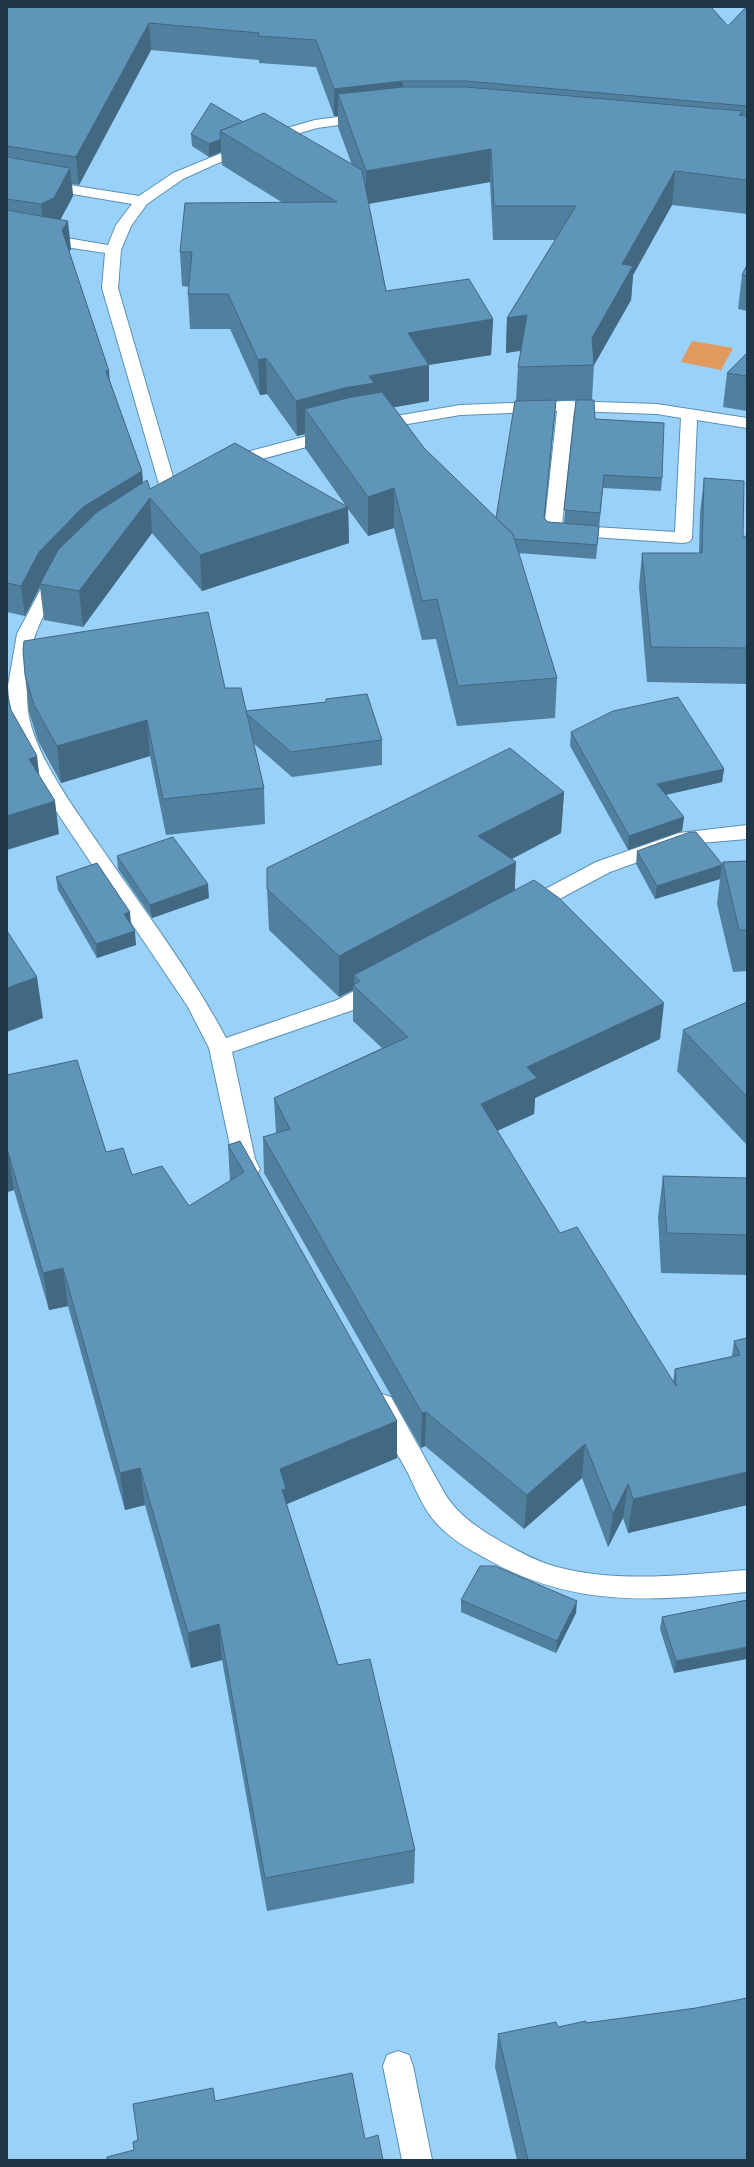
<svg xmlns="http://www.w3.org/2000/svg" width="754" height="2167" font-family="Poppins,sans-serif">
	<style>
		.green { fill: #e2995d }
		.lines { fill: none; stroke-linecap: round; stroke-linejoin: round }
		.minor-casing { stroke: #5a91b5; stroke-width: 2 }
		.minor { fill: #fff; fill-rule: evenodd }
		.wall { fill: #51809f; fill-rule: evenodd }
		.shaded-wall { fill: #426882 }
		.building { fill: #5e95b9; stroke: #426882 }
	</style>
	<rect width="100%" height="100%" fill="#99d1f8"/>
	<polygon class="green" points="692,341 733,348 721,370 681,362"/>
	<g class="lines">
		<g class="minor-casing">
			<g id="minor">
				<polygon points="368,113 375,117 373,120 317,128 283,138 216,164 183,179 147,204 131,226 121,250 118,288 178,494 175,498 163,498 102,288 105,253 7,238 7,228 108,245 116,225 132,204 7,183 7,175 139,196 173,173 273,132 315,120"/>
				<path d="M566 401 657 404 747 418V428L697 420 692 538 689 542 683 543 547 534 544 530 557 411 460 415 373 430 367 429 365 425 367 421 373 420 460 405ZM574 411 657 414 681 418 675 532 562 525Z"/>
				<polygon points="334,429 340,430 342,434 340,438 247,463 235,469 223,469 221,465 223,461 235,455"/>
				<path d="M58 573 64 574 67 578C55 595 43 614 36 633 28 651 26 691 28 711 34 755 75 809 100 846 143 909 190 970 226 1038L337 1000 371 982 379 980 387 982 390 987 387 992 353 1010 232 1052 255 1159 260 1169 257 1175 249 1178 241 1175 233 1159 209 1048 188 1007 52 805 17 742 10 712 8 686 17 634 44 583 52 574Z"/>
				<polygon points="747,825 747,839 688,844 610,872 535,912 528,914 521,912 518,907 521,902 596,862 679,833"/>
				<path d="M382 1394 391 1397 445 1494C458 1515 479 1529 500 1541 516 1550 532 1559 550 1565 613 1584 682 1575 747 1570V1592C651 1601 573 1608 485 1558 466 1548 446 1536 432 1518 422 1505 415 1488 408 1473 395 1450 382 1427 370 1404L373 1397Z"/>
				<polygon points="398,2051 409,2055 413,2066 432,2160 402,2160 383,2066 387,2055"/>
			</g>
		</g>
		<use href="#minor" class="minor"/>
	</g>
	<g class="wall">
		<path d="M7 7 728 26 747 7V214L672 205 633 275 631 300 594 365 592 400 595 419 662 478 661 491 603 488 596 559 518 553 557 678 555 718 457 726 436 639 422 640 394 528 368 536 348 509 349 543 202 591 152 533 83 627 44 620 40 587 25 616 7 612ZM151 50 259 60V63L316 67 334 116H338V127L352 165 243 122 191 134 192 146 209 157 221 152 222 165 283 203 180 252 182 286 189 287 188 294 190 329H230L260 395 267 394 297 436 305 434V448L346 506 150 489 143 483 142 471 110 382 69 252 71 249 60 220 73 196 72 184 79 185ZM490 182 493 240H555L507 318 506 353 521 350 518 367 516 401 496 518 424 448 394 407 429 401V365L491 355 493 319 386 291 369 204ZM576 400 564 523 548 522 544 518 555 413 556 401Z"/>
		<polygon points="747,265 747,311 738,309 742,275"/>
		<polygon points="747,353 747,411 723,407 727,373"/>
		<polygon points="704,478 743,538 747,535 747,684 647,682 639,587 642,553 699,553 700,513"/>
		<polygon points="25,675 225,688 246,711 326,702 326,699 382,740 382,765 292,777 253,743 264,788 265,824 166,835 150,756 61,783 38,741 29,712"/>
		<polygon points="571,732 724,769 722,782 666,795 684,817 682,831 628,850 570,746"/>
		<polygon points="564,792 561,833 512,859 515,890 660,1039 535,1098 534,1114 497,1131 560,1233 673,1382 675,1369 732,1356 734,1341 747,1338 747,1505 628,1533 623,1518 608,1547 582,1478 524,1529 425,1446 421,1448 264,1173 263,1137 276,1133 274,1098 382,1048 353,1021 353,990 339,997 269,930 267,889"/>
		<polygon points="637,851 722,864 723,862 747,861 747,971 733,972 717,904 720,879 655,899 636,864"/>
		<polygon points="117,856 209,898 152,918 118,869"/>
		<polygon points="56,877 131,925 136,945 97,958 58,890"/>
		<polygon points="747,1002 747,1143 746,1144 677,1071 683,1030"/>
		<polygon points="7,1075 106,1152 132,1175 189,1206 230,1181 228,1145 397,1421 397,1458 287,1504 287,1506 338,1665 415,1850 414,1883 267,1911 222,1660 191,1668 145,1505 125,1510 68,1306 49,1310 14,1190 7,1192"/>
		<polygon points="663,1176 747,1178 747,1275 661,1273 658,1217"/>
		<polygon points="461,1600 576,1613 556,1653 461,1612"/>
		<polygon points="747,1600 674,1673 660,1629 662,1617"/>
		<polygon points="696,2008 747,2160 517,2160 495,2067 498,2034 558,2027"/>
	</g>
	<g class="shaded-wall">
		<polygon points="149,23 151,50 79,185 76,157"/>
		<polygon points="403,81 403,109 338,94 338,116 334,116 334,89"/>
		<polygon points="743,111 739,144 739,115"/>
		<polygon points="221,139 221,152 209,157 209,144"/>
		<polygon points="491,149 490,182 366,204 366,171"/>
		<polygon points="70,168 73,196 57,226 44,233 41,204"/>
		<polygon points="675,171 672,205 633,275 631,300 594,365 592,338 622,264"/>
		<polygon points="68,221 71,249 65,258 62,230"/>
		<polygon points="527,315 526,350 506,353 507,318"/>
		<polygon points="493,319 491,355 408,368 408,333"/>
		<polygon points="266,358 267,394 260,395 258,360"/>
		<polygon points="429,365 429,401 374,411 305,409 305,434 297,436 296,401 369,376"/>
		<polygon points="106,371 109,371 111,400"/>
		<polygon points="556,400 555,413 543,531 544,518"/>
		<polygon points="142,471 144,500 40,584 40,587 25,616 21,586 39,552 83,507"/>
		<polygon points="394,488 394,528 368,536 368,497"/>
		<polygon points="150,498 152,533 83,627 79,591"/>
		<polygon points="348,507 349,543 202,591 200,555"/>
		<polygon points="7,678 7,681 8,712 7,701"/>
		<polygon points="147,720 150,756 61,783 57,746"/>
		<polygon points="37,756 41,789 29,759"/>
		<polygon points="724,769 722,782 655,797 657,784"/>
		<polygon points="564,792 561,833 477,877 478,836"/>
		<polygon points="55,801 59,834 7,850 7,816"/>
		<polygon points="684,817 682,831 628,850 629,836"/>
		<polygon points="516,862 514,904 360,981 354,975 354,986 353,985 353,990 339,997 339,956"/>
		<polygon points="722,865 720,879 655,899 657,886"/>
		<polygon points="208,884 209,898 152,918 150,905"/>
		<polygon points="130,912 131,925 124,914"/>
		<polygon points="135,931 136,945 97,958 96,944"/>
		<polygon points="37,977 43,1018 7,1032 7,988"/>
		<polygon points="664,1003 660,1039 535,1098 534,1114 479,1139 481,1104 527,1067"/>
		<polygon points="747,1135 747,1143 746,1144"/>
		<polygon points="7,1152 8,1152 14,1190 7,1192"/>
		<polygon points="63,1268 68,1306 49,1310 43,1273"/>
		<polygon points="426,1412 425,1446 421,1448 422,1413"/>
		<polygon points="397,1421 397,1458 287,1504 288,1526 284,1527 280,1469"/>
		<polygon points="585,1444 582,1478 524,1529 527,1495"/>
		<polygon points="140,1468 145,1505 125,1510 120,1473"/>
		<polygon points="747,1472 747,1505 628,1533 633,1499"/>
		<polygon points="628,1484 623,1518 608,1547 613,1514"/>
		<polygon points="577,1601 576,1613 556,1653 557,1641"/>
		<polygon points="219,1624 222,1660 191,1668 188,1633"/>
		<polygon points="747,1647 747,1659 674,1673 676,1661"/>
	</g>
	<g class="building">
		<polygon points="7,7 711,7 728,26 746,7 747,7 747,106 466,81 403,81 334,89 316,40 258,36 259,33 149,23 76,157 7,146"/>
		<polygon points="403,87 466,87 743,111 739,115 747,116 747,180 675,171 622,264 633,266 592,338 594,365 518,367 527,315 507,318 576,206 494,206 491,149 366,171 338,94"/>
		<polygon points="211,103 243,122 220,131 221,139 209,144 191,134"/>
		<polygon points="264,113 362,170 386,291 469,279 493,319 408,333 429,365 369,376 374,383 344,388 296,401 266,358 258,360 228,294 188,294 192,252 180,252 185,203 337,202 220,131"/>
		<polygon points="7,157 70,168 54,198 41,204 7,199"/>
		<polygon points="7,210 68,221 62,230 109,371 106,371 142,471 83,507 39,552 21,586 7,583"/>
		<polygon points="747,265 747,276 742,275"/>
		<polygon points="747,353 747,376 727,373"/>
		<polygon points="382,392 424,448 513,534 557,678 458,686 437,599 422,601 394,488 368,497 305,409 347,398"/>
		<polygon points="556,400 544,518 548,522 599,526 597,545 514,539 513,534 496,518 515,401"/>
		<polygon points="576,400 594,400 595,419 664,423 662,478 604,475 600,513 564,510"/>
		<polygon points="235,443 348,507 200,555 150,498 79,591 40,584 58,550 97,512 147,480 150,489"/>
		<polygon points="704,478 744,481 743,538 747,535 747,648 651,647 642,553 702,553"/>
		<polygon points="208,612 225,688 241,688 264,788 163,799 147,720 57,746 34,705 25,675 23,650 24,641"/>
		<polygon points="7,692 11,710 37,756 29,759 55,801 7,816"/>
		<polygon points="367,694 382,740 291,752 247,714 246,711 326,702 326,699"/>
		<polygon points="678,697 724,769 657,784 684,817 629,836 571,732 613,711"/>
		<polygon points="510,748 564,792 478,836 516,862 339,956 267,889 267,868"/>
		<polygon points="690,832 696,832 722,864 722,865 657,886 637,851"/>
		<polygon points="173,837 208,884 150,905 117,856"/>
		<polygon points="747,861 747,930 739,930 723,862"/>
		<polygon points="97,863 130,912 124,914 135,931 96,944 56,877"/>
		<polygon points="534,880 559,898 664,1003 527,1067 537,1078 481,1104 560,1233 577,1227 676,1386 675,1369 740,1355 734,1341 747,1338 747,1472 633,1499 628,1484 613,1514 585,1444 527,1495 426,1412 422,1413 263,1137 290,1129 274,1098 408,1037 353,985 360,981 354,975"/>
		<polygon points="7,931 37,977 7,988"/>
		<polygon points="747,1002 747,1097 683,1030"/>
		<polygon points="77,1060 106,1152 123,1148 132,1175 162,1166 189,1206 244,1172 228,1145 240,1141 397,1421 280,1469 286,1489 282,1490 338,1665 370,1659 415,1850 265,1878 219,1624 188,1633 140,1468 120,1473 63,1268 43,1273 8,1152 7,1152 7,1075"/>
		<polygon points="663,1176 747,1178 747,1235 667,1233"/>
		<polygon points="480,1566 495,1566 577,1601 557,1641 461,1600"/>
		<polygon points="747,1600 747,1647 676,1661 662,1617"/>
		<polygon points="747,1998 747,2160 528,2160 498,2034 556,2022 558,2027 586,2021 586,2023 696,2008"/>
		<polygon points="352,2073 365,2139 378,2135 383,2160 107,2160 107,2157 134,2150 133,2142 138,2140 133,2104 213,2088 215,2101"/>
	</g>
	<rect width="754" height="2167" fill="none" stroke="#203646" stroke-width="16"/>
</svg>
